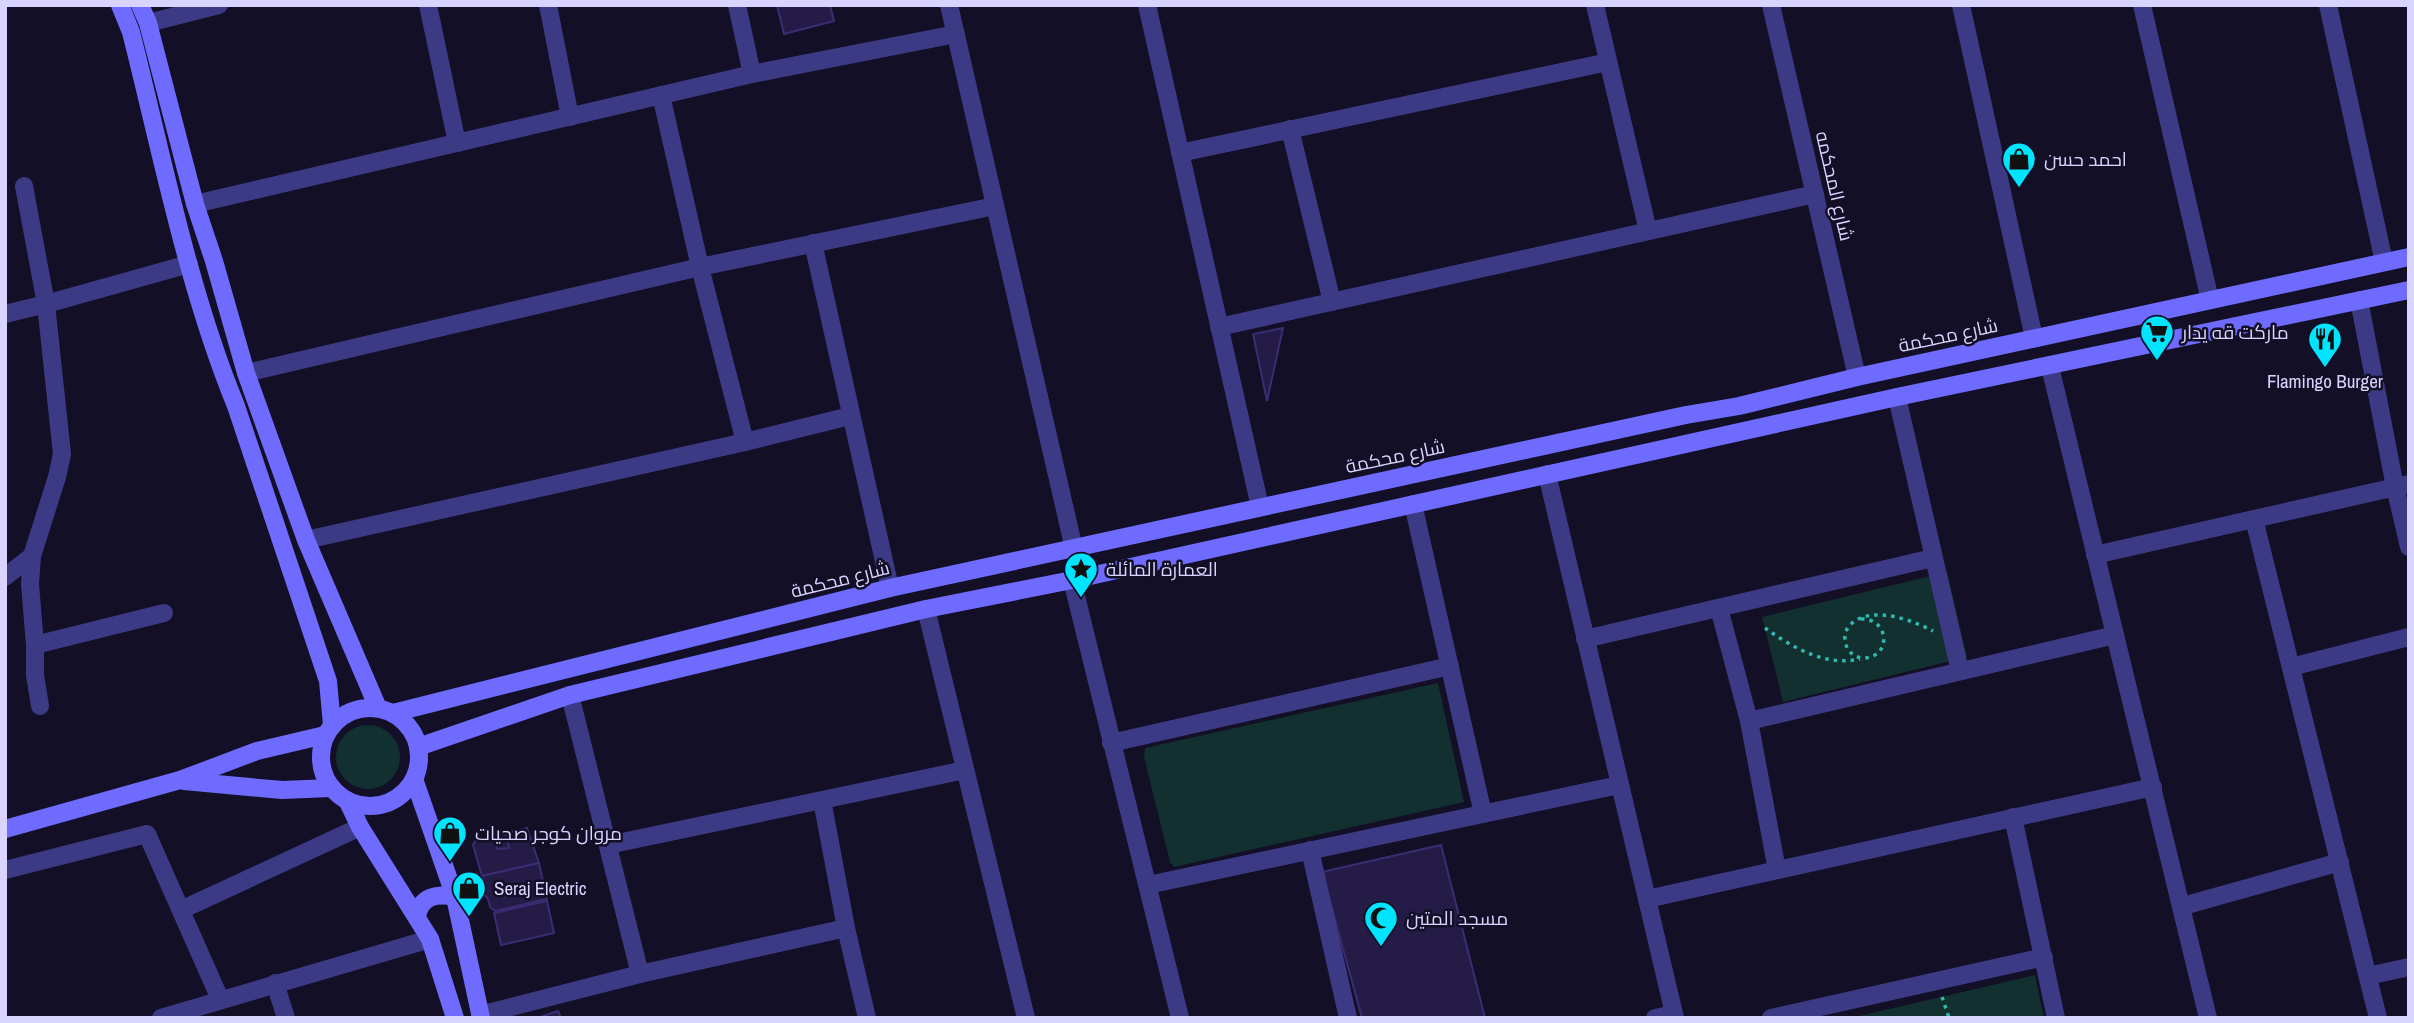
<svg xmlns="http://www.w3.org/2000/svg" width="2414" height="1023" font-family="'Archivo Narrow',Cairo,sans-serif">
	<style>
		.green { fill: #12302f }
		.building { fill: #241b47; stroke: #3b2d73; stroke-width: 2 }
		.lines { fill: none; stroke-linecap: round; stroke-linejoin: round }
		.path { stroke: #2fb8b0; stroke-width: 3.5; stroke-dasharray: 3.5 5; stroke-linecap: butt }
		.minor { stroke: #3d3a85; stroke-width: 18 }
		.tertiary { stroke: #3d3a85; stroke-width: 18 }
		.secondary { stroke: #6f6bff; stroke-width: 18 }
		.labels { text-anchor: middle; dominant-baseline: central; stroke-width: 5; stroke-linejoin: round; paint-order: stroke }
		.poi-label { font-size: 19px; fill: #d9d4ff; stroke: #130f26; text-anchor: start }
		.street-label { font-size: 19px; fill: #d9d4ff; stroke: #130f26 }
	</style>
	<rect width="100%" height="100%" fill="#130f26"/>
	<g class="green">
		<polygon points="1947,572 1967,657 1783,702 1762,617"/>
		<polygon points="1438,683 1464,802 1174,867 1170,862 1144,757 1145,748"/>
		<circle cx="368" cy="757" r="32"/>
		<polygon points="2035,975 2044,1018 1855,1018 1855,1017"/>
	</g>
	<g class="building">
		<polygon points="777,5 830,5 834,21 784,34"/>
		<polygon points="1283,328 1267,401 1253,334"/>
		<polygon points="527,828 539,863 482,876 473,845 476,840"/>
		<polygon points="506,833 509,848 497,849 495,835"/>
		<polygon points="1441,845 1485,1018 1362,1018 1322,872"/>
		<polygon points="539,863 547,899 495,911 490,907 488,899 482,892 485,883 482,876"/>
		<polygon points="547,901 554,933 501,945 494,913"/>
		<polygon points="558,1011 561,1018 537,1018"/>
	</g>
	<g class="lines">
		<g class="path">
			<path d="M1861 619C1889 618 1892 656 1865 658 1847 659 1838 636 1851 624 1872 605 1912 620 1933 631"/>
			<path d="M1765 628C1792 647 1825 667 1860 659"/>
			<polyline points="1942,997 1949,1018"/>
		</g>
		<g class="minor">
			<polyline points="428,5 457,143"/>
			<polyline points="548,5 570,117"/>
			<polyline points="737,5 752,74"/>
			<polyline points="1147,5 1260,507"/>
			<polyline points="1595,5 1648,231"/>
			<polyline points="1771,5 1857,377"/>
			<polyline points="1961,5 2034,338"/>
			<polyline points="2142,5 2210,300"/>
			<polyline points="2328,5 2384,262"/>
			<polyline points="148,23 219,5"/>
			<polyline points="661,95 700,267 745,442"/>
			<polyline points="1290,129 1332,302"/>
			<polyline points="1180,153 1608,62"/>
			<polyline points="24,186 46,304 62,454 57,477 32,556 30,584 35,645 35,675 40,706"/>
			<polyline points="195,204 752,74 956,34"/>
			<polyline points="813,243 890,588"/>
			<polyline points="2359,300 2395,487 2409,547"/>
			<polyline points="5,314 46,304 189,264"/>
			<polyline points="1219,327 1815,194"/>
			<polyline points="2050,367 2208,1018"/>
			<polyline points="246,373 700,267 995,206"/>
			<polyline points="1897,397 1960,671"/>
			<polyline points="1547,474 1675,1018"/>
			<polyline points="1413,504 1483,814"/>
			<polyline points="2254,519 2378,1018"/>
			<polyline points="306,540 745,442 850,416"/>
			<polyline points="2095,555 2409,484"/>
			<polyline points="5,577 32,556"/>
			<polyline points="1072,580 1180,1018"/>
			<polyline points="1719,608 1749,721 1777,870"/>
			<polyline points="926,609 1026,1018"/>
			<polyline points="1585,639 1933,558"/>
			<polyline points="35,645 164,613"/>
			<polyline points="2291,667 2409,637"/>
			<polyline points="570,695 640,974"/>
			<polyline points="1749,721 2115,635"/>
			<polyline points="1111,743 1450,666"/>
			<polyline points="822,800 846,928 867,1018"/>
			<polyline points="2013,817 2056,1018"/>
			<polyline points="608,845 965,770"/>
			<polyline points="1310,850 1348,1018"/>
			<polyline points="5,870 147,834 220,999"/>
			<polyline points="1148,885 1619,785"/>
			<polyline points="1647,899 2153,787"/>
			<polyline points="2183,906 2340,862"/>
			<polyline points="181,910 360,827"/>
			<polyline points="2368,976 2409,967"/>
			<polyline points="275,983 286,1018"/>
			<polyline points="480,1015 640,974 846,928"/>
			<polyline points="161,1018 430,939"/>
			<polyline points="1655,1018 1674,1014"/>
			<polyline points="1771,1018 2044,957"/>
		</g>
		<polyline class="tertiary" points="949,5 1074,549"/>
		<g class="secondary">
			<path d="M120 5 131 32C162 155 188 289 236 406L328 681 332 725"/>
			<polyline points="140,5 148,23 195,204 214,261 246,373 306,540 378,708"/>
			<circle cx="370" cy="757" r="49"/>
			<polyline points="393,713 890,588 1686,415 1739,406 1857,377 2409,257"/>
			<polyline points="418,747 570,695 926,609 1072,580 1897,397 2409,290"/>
			<polyline points="414,779 455,897 481,1018"/>
			<polyline points="184,781 282,790 331,788"/>
			<polyline points="348,802 360,827 430,939 455,1018"/>
			<polyline points="5,829 180,780 257,751 325,735"/>
			<path d="M417 916C421 896 437 893 455 897"/>
		</g>
	</g>
	<defs>
		<g id="shop-pin" transform="scale(1.75)"><path d="M0 17L-7.5 6A9.5 9.5 0 1 1 7.5 6Z" fill="#00e5ff" stroke="#130f26"/><path d="M-5-2.5h2.3a2.7 3.5 0 0 1 5.4 0H5L5.5 6h-11ZM-1.5-2.5h3a1.5 2.3 0 0 0-3 0Z" fill="#111"/></g>
		<g id="supermarket-pin" transform="scale(1.75)"><path d="M0 17L-7.5 6A9.5 9.5 0 1 1 7.5 6Z" fill="#00e5ff" stroke="#130f26"/><path d="M-6-5.5h2.5l.6 2H6L4.5 2H-2.5L-4.4-4H-6ZM-1.5 3.2a1.3 1.3 0 1 0 .1 0ZM3 3.2a1.3 1.3 0 1 0 .1 0Z" fill="#111"/></g>
		<g id="restaurant-pin" transform="scale(1.75)"><path d="M0 17L-7.5 6A9.5 9.5 0 1 1 7.5 6Z" fill="#00e5ff" stroke="#130f26"/><path d="M-5-6h1v4h1v-4h1v4h1v-4h1v5L-1.5 .5V6h-2V.5L-5-1ZM5-6V6H3V1.5H1.5Q1.5-4 5-6Z" fill="#111"/></g>
		<g id="sight-pin" transform="scale(1.75)"><path d="M0 17L-7.5 6A9.5 9.5 0 1 1 7.5 6Z" fill="#00e5ff" stroke="#130f26"/><path d="M0-6L1.8-2.2L6-1.7L2.9 1.2L3.7 5.4L0 3.3L-3.7 5.4L-2.9 1.2L-6-1.7L-1.8-2.2Z" fill="#111"/></g>
		<g id="mosque-pin" transform="scale(1.75)"><path d="M0 17L-7.5 6A9.5 9.5 0 1 1 7.5 6Z" fill="#00e5ff" stroke="#130f26"/><path d="M3.5-4.9A6 6 0 1 0 3.5 4.9A5 5 0 1 1 3.5-4.9Z" fill="#111"/></g>
	</defs>
	<g fill-rule="evenodd">
		<use href="#shop-pin" x="2019" y="159"/>
		<use href="#supermarket-pin" x="2157" y="332"/>
		<use href="#restaurant-pin" x="2325" y="339"/>
		<use href="#sight-pin" x="1081" y="569"/>
		<use href="#shop-pin" x="450" y="833"/>
		<use href="#shop-pin" x="469" y="888"/>
		<use href="#mosque-pin" x="1381" y="918"/>
	</g>
	<g class="labels">
		<g class="poi-label">
			<text x="2044" y="159">احمد حسن</text>
			<text x="2182" y="332">ماركت قه يدار</text>
			<text x="2325" y="381" text-anchor="middle">Flamingo Burger</text>
			<text x="1106" y="569">العمارة المائلة</text>
			<text x="475" y="833">مروان كوجر صحيات</text>
			<text x="494" y="888">Seraj Electric</text>
			<text x="1406" y="918">مسجد المتين</text>
		</g>
		<g class="street-label">
			<text transform="translate(1835 186) rotate(77)">شارع المحكمه</text>
			<text transform="translate(1948 335) rotate(-12)">شارع محكمة</text>
			<text transform="translate(1395 456) rotate(-12)">شارع محكمة</text>
			<text transform="translate(840 579) rotate(-14)">شارع محكمة</text>
		</g>
	</g>
	<rect width="2414" height="1023" fill="none" stroke="#d9d4ff" stroke-width="14"/>
</svg>
